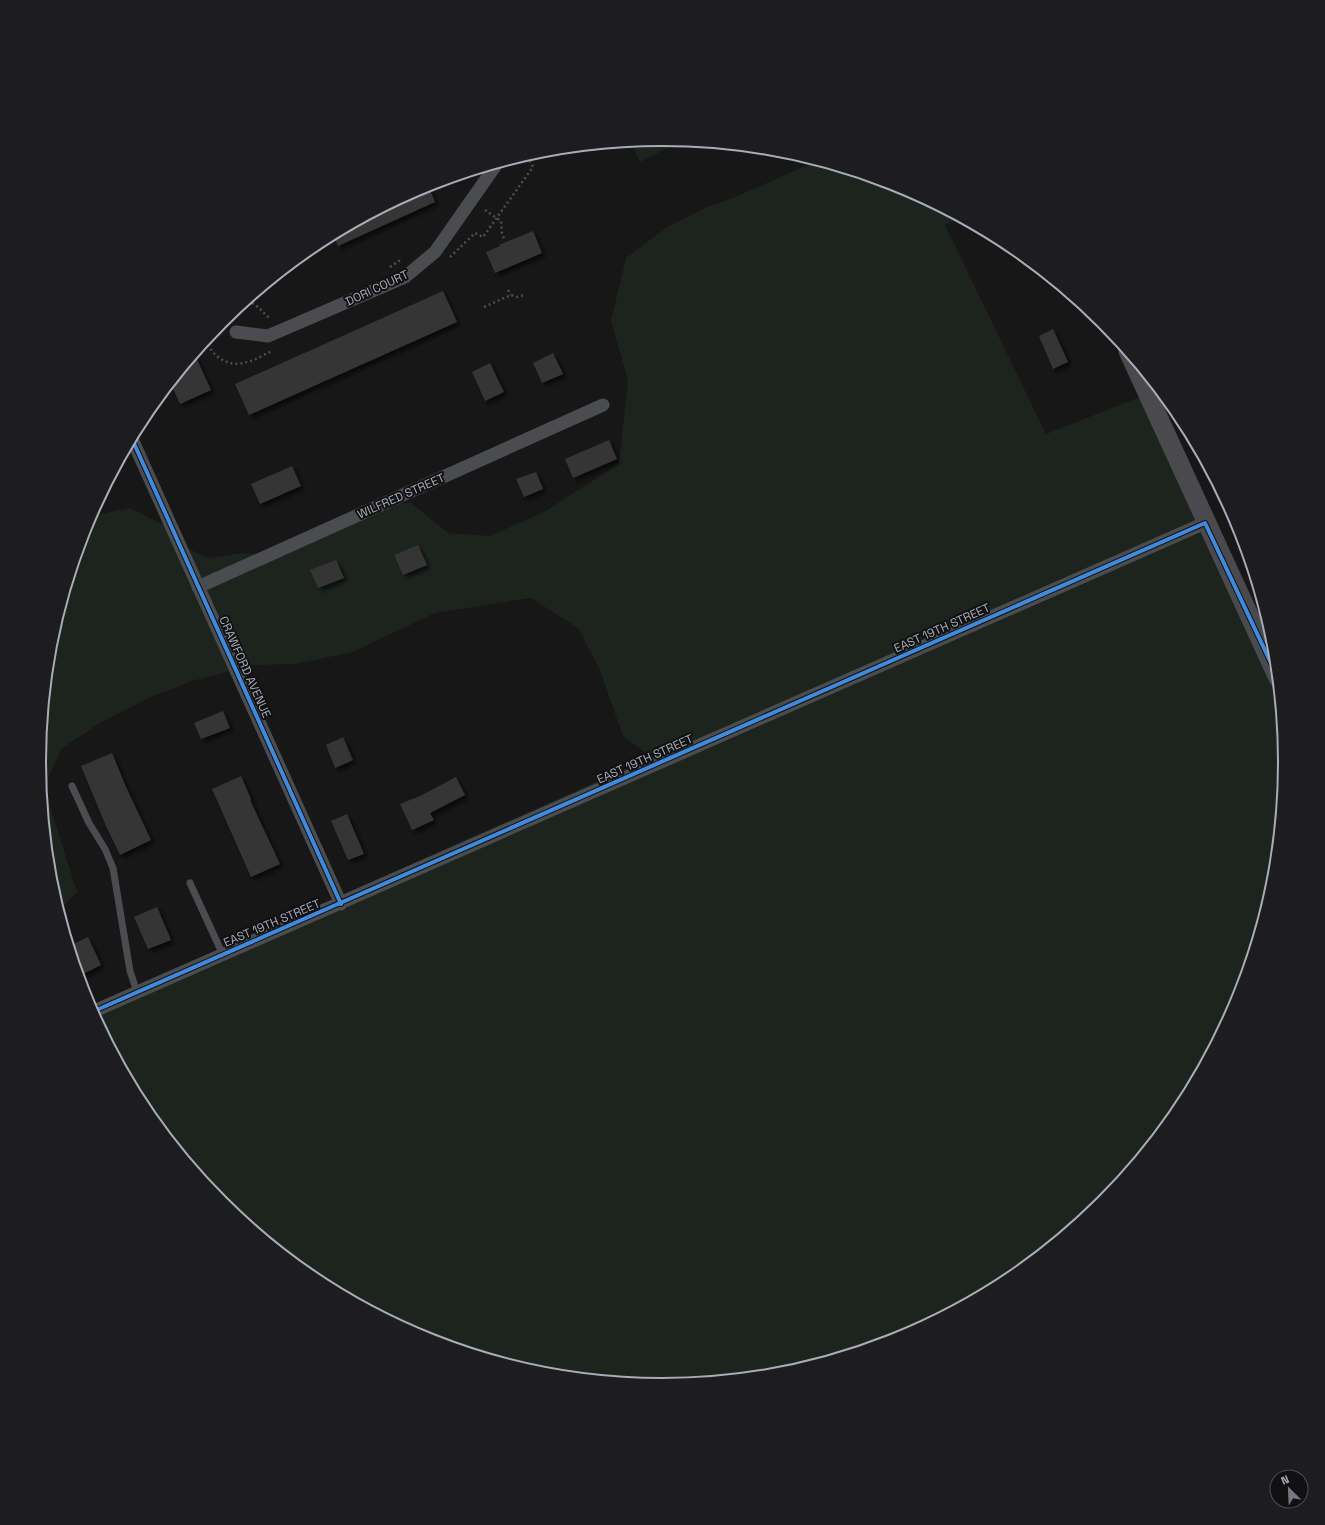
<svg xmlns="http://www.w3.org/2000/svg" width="1325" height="1525" font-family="'Space Grotesk',sans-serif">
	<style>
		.green { fill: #1d241e }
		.building { fill: #353536; filter: url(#shadow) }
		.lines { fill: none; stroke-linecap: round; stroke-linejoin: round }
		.path { stroke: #4d4e52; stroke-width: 2.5; stroke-dasharray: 2 3; stroke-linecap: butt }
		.lane { stroke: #4b4c50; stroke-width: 7 }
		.street { stroke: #4b4c50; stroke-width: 13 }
		.secondary { stroke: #4a4a4e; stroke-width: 19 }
		.cycleway-casing { stroke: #111113; stroke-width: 6 }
		.cycleway { stroke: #408adc; stroke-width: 4 }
		.labels { text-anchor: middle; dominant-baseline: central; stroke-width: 4; stroke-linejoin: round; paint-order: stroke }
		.street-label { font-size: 12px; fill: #a8adb8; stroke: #111113 }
		.rim { fill: none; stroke: #a8adb8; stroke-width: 2 }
	</style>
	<defs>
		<filter id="shadow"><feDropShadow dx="3.5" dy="3.5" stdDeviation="2" flood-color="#0009"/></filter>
	</defs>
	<rect width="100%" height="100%" fill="#171717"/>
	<g class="green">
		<polygon points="663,139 681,141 640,162 631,142"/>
		<polygon points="816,161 901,187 960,218 945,225 1046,434 1140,397 1280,702 1286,763 1274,884 1238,1001 1181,1109 1103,1204 1009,1281 901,1339 784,1374 662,1386 541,1374 424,1338 316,1281 221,1203 144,1109 89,1007 652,757 623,736 600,670 578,628 531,598 435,613 353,652 295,664 254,665 192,681 151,697 100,723 61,749 44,788 77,892 59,911 51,884 39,762 51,641 87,524 90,516 131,508 167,527 184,547 209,558 242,553 267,555 371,503 411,503 448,533 490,536 544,512 619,464 628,380 611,321 626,258 666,228 707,207 738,196"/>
	</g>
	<g class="building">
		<polygon points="428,185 435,202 338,246 333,235"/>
		<polygon points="533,231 542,253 495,273 486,252 500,246 499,245"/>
		<polygon points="443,291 457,322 249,415 235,384"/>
		<polygon points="1053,329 1068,362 1053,369 1039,336"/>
		<polygon points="553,353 563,374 542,383 533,363"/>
		<polygon points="195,355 211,390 180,404 171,384"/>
		<polygon points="490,363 504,392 485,401 472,372"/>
		<polygon points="609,440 617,459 573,478 565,459"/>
		<polygon points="292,466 301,486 260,504 251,484"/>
		<polygon points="536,472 543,489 524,497 516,479"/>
		<polygon points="418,545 427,565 403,575 394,555"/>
		<polygon points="336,560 344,578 318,588 310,570"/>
		<polygon points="223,711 230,728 201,739 194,723"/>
		<polygon points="343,737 353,760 335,768 326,745"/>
		<polygon points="112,753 126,787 151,840 120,855 106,826 81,766"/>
		<polygon points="241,776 251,799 250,800 280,864 251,877 212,789"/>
		<polygon points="456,777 465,795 430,813 434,820 412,830 400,804 422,795"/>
		<polygon points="347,814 364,854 348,860 331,821"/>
		<polygon points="157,907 171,940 148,949 134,917"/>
		<polygon points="88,937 101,965 79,976 70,946"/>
	</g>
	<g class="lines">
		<g class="path">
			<polyline points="485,210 501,221 502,233 504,239"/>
			<polyline points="450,257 475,233 483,237 533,167 527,155"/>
			<polyline points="390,267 402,259"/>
			<polyline points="508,290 511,295"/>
			<polyline points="248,300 258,307 269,318 271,318"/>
			<polyline points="484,307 511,295 517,297 524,295"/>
			<path d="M206 340C211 355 227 367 243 363 252 362 263 355 272 351"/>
		</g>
		<g class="lane">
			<polyline points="72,786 89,823 105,849 113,868 130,971 137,992"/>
			<polyline points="190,883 223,955"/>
		</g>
		<g class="street">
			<polyline points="236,332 268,336 405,277 435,252 496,165"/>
			<polyline points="132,439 341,904"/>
			<polyline points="198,587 603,405"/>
			<polyline points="92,1012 1205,523"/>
		</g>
		<polyline class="secondary" points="1128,351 1278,678"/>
		<g class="cycleway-casing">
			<g id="cycleway">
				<polyline points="132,439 341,904"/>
				<polyline points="92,1012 1205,523 1278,678"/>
			</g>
		</g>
		<use href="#cycleway" class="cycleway"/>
	</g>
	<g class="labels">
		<g class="street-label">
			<text transform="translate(377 288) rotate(-25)">DORI COURT</text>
			<text transform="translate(401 496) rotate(-24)">WILFRED STREET</text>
			<text transform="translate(942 628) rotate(-24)">EAST 19TH STREET</text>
			<text transform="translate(245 667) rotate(66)">CRAWFORD AVENUE</text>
			<text transform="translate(645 759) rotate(-24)">EAST 19TH STREET</text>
			<text transform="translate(272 923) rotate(-23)">EAST 19TH STREET</text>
		</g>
	</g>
	<path d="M0 0H1325V1525H0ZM46 762a616 616 0 1 1 1232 0a616 616 0 1 1-1232 0Z" fill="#1d1d20" fill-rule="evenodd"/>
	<path class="rim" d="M46 762a616 616 0 1 1 1232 0a616 616 0 1 1-1232 0Z"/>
	<g transform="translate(1289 1489) rotate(336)"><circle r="19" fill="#111113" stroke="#4d4f55"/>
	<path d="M0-3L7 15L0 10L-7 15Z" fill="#757880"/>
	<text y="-6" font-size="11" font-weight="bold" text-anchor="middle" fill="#a8adb8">N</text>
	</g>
</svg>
